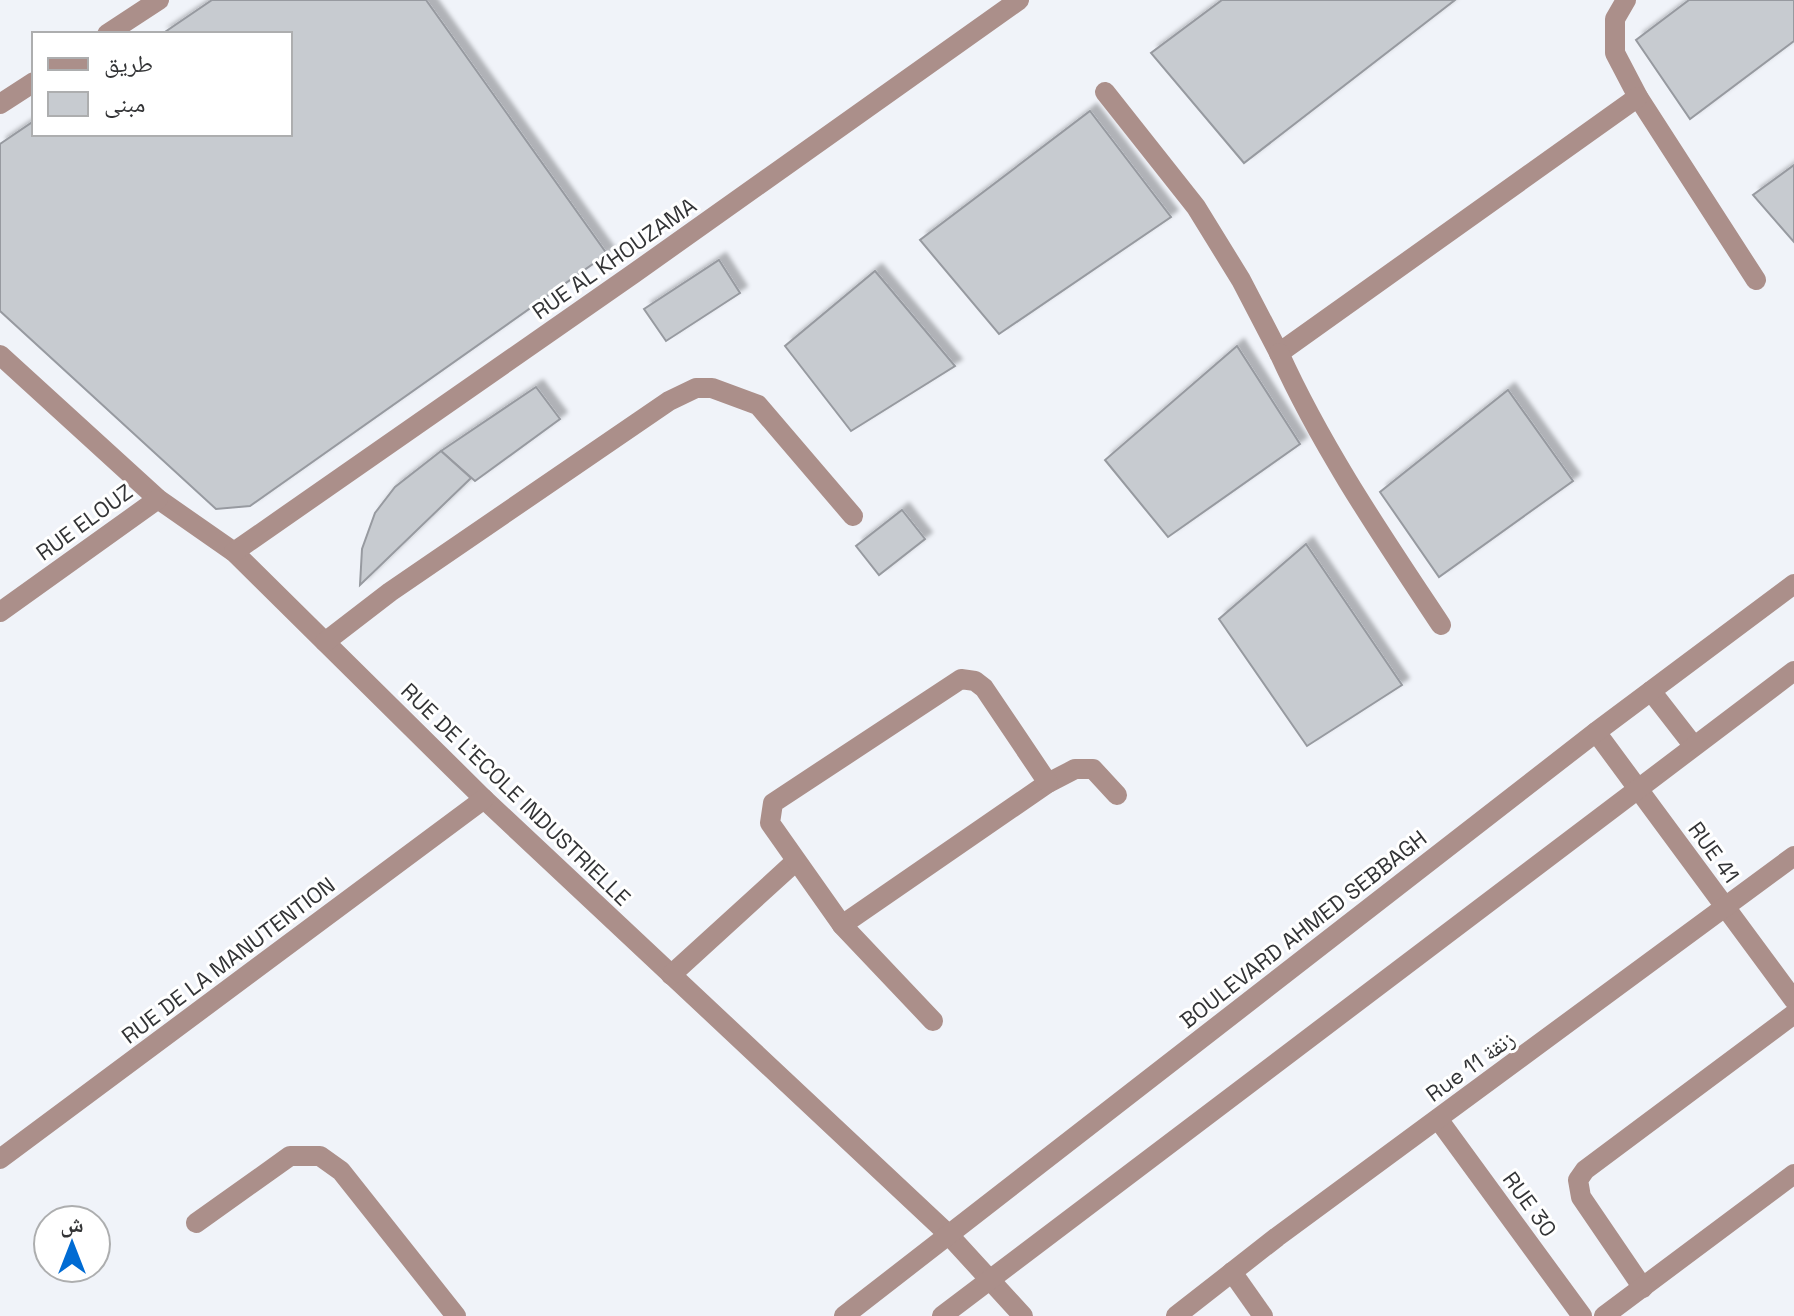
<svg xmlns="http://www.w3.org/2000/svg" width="1794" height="1316" font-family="'Space Grotesk','Noto Naskh Arabic',sans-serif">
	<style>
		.building { fill: #c7cbd0; stroke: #979aa0; stroke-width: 2; filter: url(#shadow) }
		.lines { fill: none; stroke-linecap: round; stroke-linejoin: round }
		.minor { stroke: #ab8f8a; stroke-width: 20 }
		.labels { text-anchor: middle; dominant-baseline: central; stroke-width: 6; stroke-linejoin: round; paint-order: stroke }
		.street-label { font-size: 22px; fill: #333436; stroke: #fff }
	</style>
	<defs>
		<filter id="shadow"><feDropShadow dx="7" dy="-7" stdDeviation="2" flood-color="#0004"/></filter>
	</defs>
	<rect width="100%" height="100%" fill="#f0f3f9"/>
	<g class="building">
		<polygon points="212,0 426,0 607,254 250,506 216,509 0,311 0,144 34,121 34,134 290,134 290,34 162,34"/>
		<polygon points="1222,0 1455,0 1244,163 1151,53"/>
		<polygon points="1689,0 1794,0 1794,41 1690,119 1636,40"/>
		<polygon points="1090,111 1171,217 999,334 920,240"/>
		<polygon points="1794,165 1794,242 1753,195"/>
		<polygon points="719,260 740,293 666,341 644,309"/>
		<polygon points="875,271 955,366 851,431 785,346"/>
		<polygon points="1237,346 1300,444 1168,537 1105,460"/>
		<polygon points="536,387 560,419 475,481 441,451"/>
		<polygon points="1508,390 1573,481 1439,577 1380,492"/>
		<polygon points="441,451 471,478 360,585 362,549 375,513 395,487"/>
		<polygon points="902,510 925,539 879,575 856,546"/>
		<polygon points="1306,544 1402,685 1307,746 1219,619"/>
	</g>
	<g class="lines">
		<g class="minor">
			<polyline points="1626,0 1615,19 1615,53 1638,97 1756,280"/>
			<polyline points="107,34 159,0"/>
			<polyline points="1105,92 1196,207 1241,280 1279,353 1638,97"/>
			<polyline points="0,104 34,82"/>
			<path d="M1279 353C1323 450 1382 536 1441 625"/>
			<polyline points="0,355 158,499 234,552 484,799 947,1233 1023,1316"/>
			<polyline points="234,552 633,274 1019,0"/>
			<polyline points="0,612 158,499"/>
			<polyline points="325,642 390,592 669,401 696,388 712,388 758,405 853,516"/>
			<polyline points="1651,691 1693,745"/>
			<polyline points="1596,732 1794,1000"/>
			<polyline points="842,925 1048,783 1075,769 1093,769 1117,795"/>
			<polyline points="671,975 796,861"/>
			<polyline points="933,1021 842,925 770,823 773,803 961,679 975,681 984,688 1048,783"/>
			<polyline points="1438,1119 1582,1316"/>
			<polyline points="0,1159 484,799"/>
			<polyline points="196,1223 290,1156 320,1156 341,1171 456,1316"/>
			<polyline points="1232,1272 1263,1316"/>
			<polyline points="1643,1288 1581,1197 1578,1180 1585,1170 1794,1014"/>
			<polyline points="844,1316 1596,732 1794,584"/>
			<polyline points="942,1316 1794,671"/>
			<polyline points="1176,1316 1277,1237 1794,856"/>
			<polyline points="1604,1316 1794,1174"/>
		</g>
	</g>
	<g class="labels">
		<g class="street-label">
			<text transform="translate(614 258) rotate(-35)">RUE AL KHOUZAMA</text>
			<text transform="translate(84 522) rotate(-36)">RUE ELOUZ</text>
			<text transform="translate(516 794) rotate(44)">RUE DE L'ECOLE INDUSTRIELLE</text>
			<text transform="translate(1714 852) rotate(54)">RUE 41</text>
			<text transform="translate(1303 929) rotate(-38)">BOULEVARD AHMED SEBBAGH</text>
			<text transform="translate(228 960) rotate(-37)">RUE DE LA MANUTENTION</text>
			<text transform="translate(1470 1066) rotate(-36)">Rue 11 زنقة</text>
			<text transform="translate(1530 1204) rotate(54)">RUE 30</text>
		</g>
	</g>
	<rect x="32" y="32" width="260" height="104" fill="#ffffff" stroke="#adaeaf" stroke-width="2"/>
	<rect x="48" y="58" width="40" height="12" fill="#ab8f8a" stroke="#adaeaf" stroke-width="2"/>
	<text x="104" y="72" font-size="24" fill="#333436">طريق</text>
	<rect x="48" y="92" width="40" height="24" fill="#c7cbd0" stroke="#adaeaf" stroke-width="2"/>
	<text x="104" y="112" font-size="24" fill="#333436">مبنى</text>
	<g transform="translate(72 1244)"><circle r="38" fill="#ffffff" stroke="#adaeaf" stroke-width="2"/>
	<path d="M0-6L14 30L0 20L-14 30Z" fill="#006bd3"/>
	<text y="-12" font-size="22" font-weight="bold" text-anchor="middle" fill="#333436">ش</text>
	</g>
</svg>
